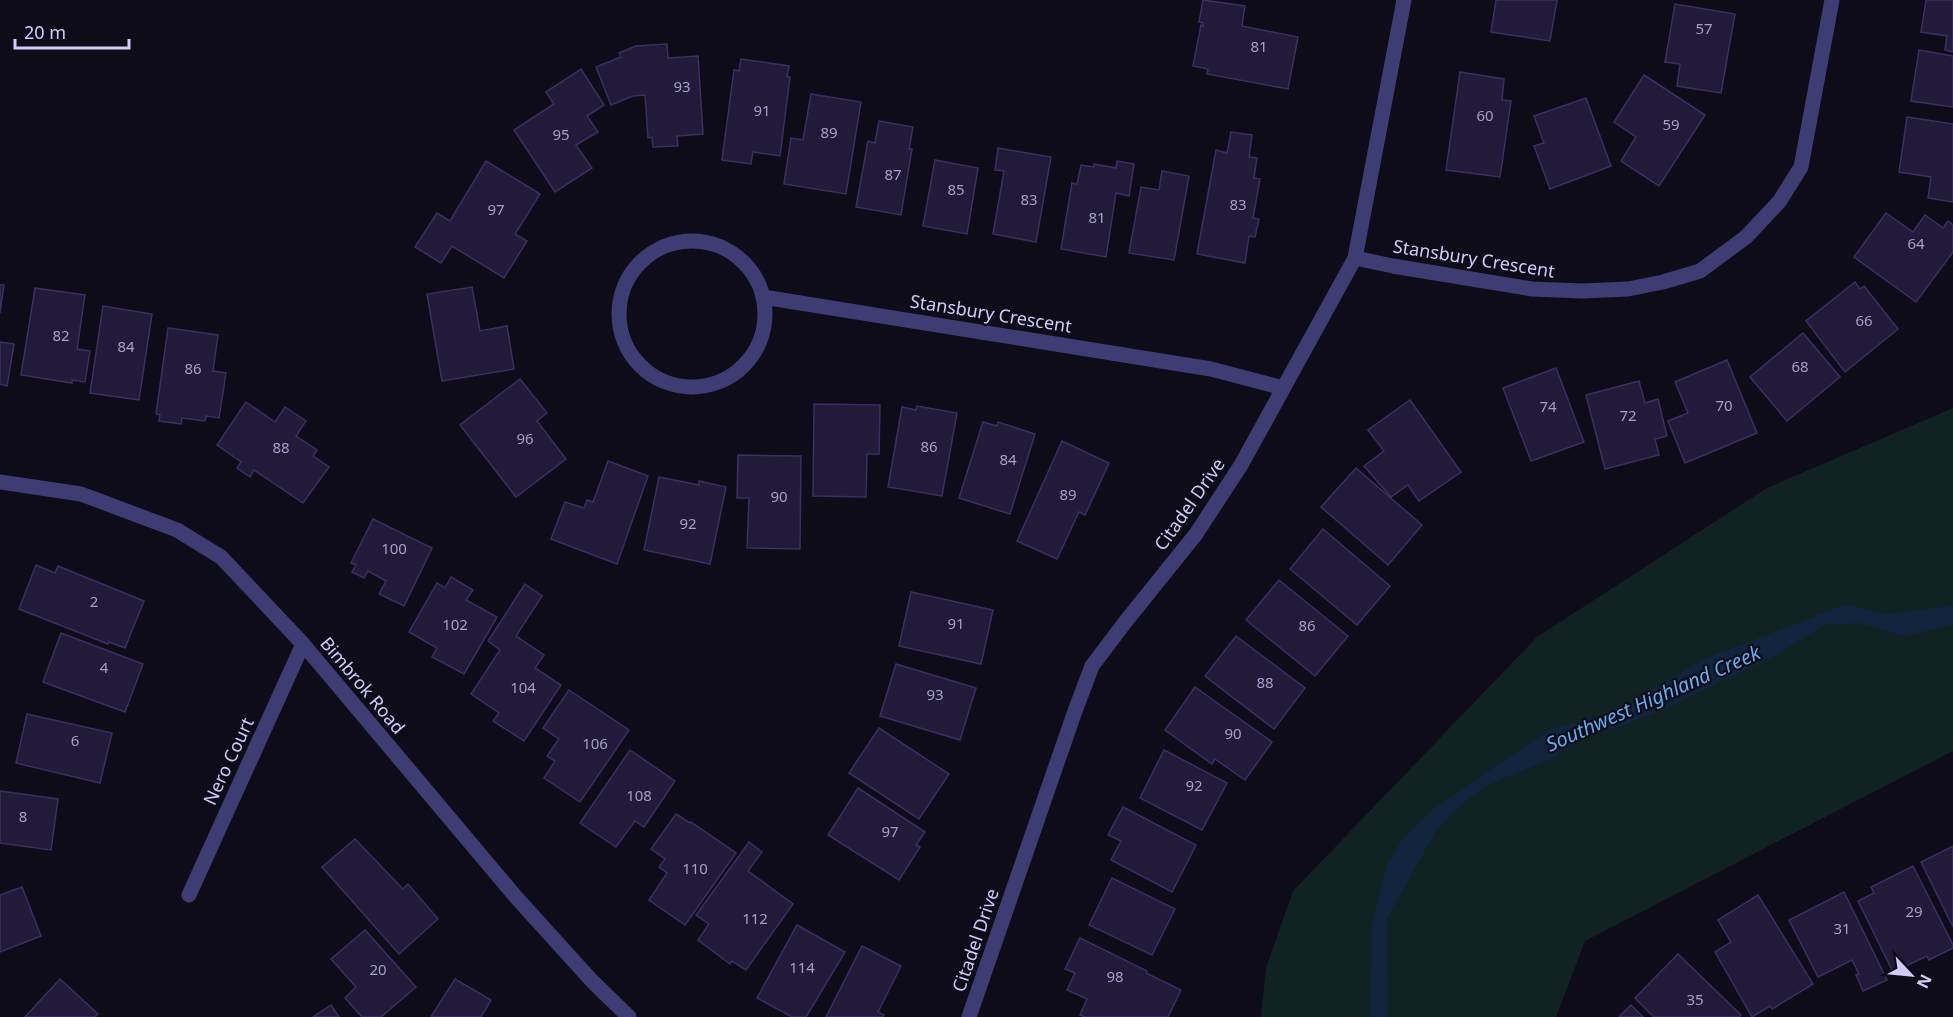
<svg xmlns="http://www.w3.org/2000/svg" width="1953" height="1017" font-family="'Noto Sans',sans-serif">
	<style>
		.green { fill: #102322 }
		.water { fill: #12233d }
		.building { fill: #211b39; stroke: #3a2f62; stroke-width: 1.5 }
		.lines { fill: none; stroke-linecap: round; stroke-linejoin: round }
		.minor { stroke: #3f3c74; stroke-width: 15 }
		.labels { text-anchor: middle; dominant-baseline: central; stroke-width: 4.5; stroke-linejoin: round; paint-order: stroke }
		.number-label { font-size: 15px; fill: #a59fc9 }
		.street-label { font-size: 18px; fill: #d1cbf9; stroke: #0f0c1a }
		.water-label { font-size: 20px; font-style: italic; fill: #64acee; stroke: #0f0c1a }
	</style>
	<rect width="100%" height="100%" fill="#0f0c1a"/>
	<polygon class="green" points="1953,408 1953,751 1585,941 1556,1017 1261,1017 1266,968 1293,891 1537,637 1767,488"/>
	<polygon class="water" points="1847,604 1884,614 1953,606 1953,624 1905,636 1860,623 1824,625 1777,655 1662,710 1616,728 1586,732 1553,758 1486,786 1457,808 1436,831 1387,918 1388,1017 1370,1017 1372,923 1387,864 1404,837 1435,808 1549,730 1615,712 1704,659"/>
	<g class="building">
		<polygon points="1203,0 1245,6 1242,26 1298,37 1288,89 1207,74 1208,69 1193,66 1201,25 1203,26 1203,23 1199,22"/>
		<polygon points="1496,0 1557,0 1550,41 1491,32"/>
		<polygon points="1926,0 1953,0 1953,52 1945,50 1947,36 1921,32"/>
		<polygon points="1675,4 1735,14 1721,93 1677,86 1680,64 1665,62"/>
		<polygon points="667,44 668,58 698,56 703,134 677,136 678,146 653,147 652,137 648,138 645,95 633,96 611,105 596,67 621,57 619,53 636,46"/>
		<polygon points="1919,50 1953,56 1953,107 1911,101"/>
		<polygon points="741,59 789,66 787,77 790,77 780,156 753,152 751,164 722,160 734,70 739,71"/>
		<polygon points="581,69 604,105 587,116 598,132 576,145 592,168 555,192 514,130 554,104 546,92"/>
		<polygon points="1460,72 1504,79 1502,100 1511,101 1500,177 1446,170"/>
		<polygon points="1644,75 1705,115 1659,186 1621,161 1636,137 1614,122"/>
		<polygon points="811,94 861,102 846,194 784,184 791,138 803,140"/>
		<polygon points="1586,98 1611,166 1550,189 1534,146 1544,143 1534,116"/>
		<polygon points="1907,117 1953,124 1953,202 1928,198 1931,177 1899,172"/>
		<polygon points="879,121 913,127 909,149 912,149 901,215 856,207 868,141 875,143"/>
		<polygon points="1231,132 1252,135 1249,157 1257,158 1254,178 1260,179 1253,218 1259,219 1255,237 1249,236 1245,263 1197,254 1216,150 1227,153"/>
		<polygon points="998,148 1051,157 1036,242 993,234 1004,171 995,170"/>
		<polygon points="935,160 978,168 967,234 923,226"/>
		<polygon points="486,161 540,194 515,234 527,241 504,278 452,246 441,263 415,247 437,213 450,221"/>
		<polygon points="1117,161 1134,164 1129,196 1116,193 1106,257 1061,249 1072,183 1077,184 1081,165 1094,167 1094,164 1116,168"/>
		<polygon points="1162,171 1189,176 1174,260 1129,253 1141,187 1159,190"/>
		<polygon points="1886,213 1913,232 1925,215 1943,228 1948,221 1953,225 1953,252 1916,302 1854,257"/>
		<polygon points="1855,282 1860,289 1864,286 1898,329 1845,372 1806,321"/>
		<polygon points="0,285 4,285 0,313"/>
		<polygon points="472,287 480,331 507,326 514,369 442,381 427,294"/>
		<polygon points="35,288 85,295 77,349 90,351 85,382 72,380 72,383 21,375"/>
		<polygon points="103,306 152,314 139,400 90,393"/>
		<polygon points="168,328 218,335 213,371 226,373 219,418 206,416 205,421 182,418 181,424 159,421 160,415 156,414"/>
		<polygon points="1803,333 1840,377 1787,421 1750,377"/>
		<polygon points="0,342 14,344 7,386 0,384"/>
		<polygon points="1727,360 1757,433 1685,463 1668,421 1688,413 1675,382"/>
		<polygon points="1556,368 1584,442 1531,461 1503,388"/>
		<polygon points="520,379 547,413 537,421 566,459 516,497 460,425"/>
		<polygon points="1639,381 1645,403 1658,399 1667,436 1655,439 1659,455 1605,469 1586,395"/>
		<polygon points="1410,400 1461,472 1419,501 1408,485 1391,497 1364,466 1384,451 1368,430"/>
		<polygon points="246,402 275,422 285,407 306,421 296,436 317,450 313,456 329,467 303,503 254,470 250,477 237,468 241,462 217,445"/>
		<polygon points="814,404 880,405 879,454 867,454 866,497 813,496"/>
		<polygon points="917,406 957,413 942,496 888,487 902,407 916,410"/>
		<polygon points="983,422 997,426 998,422 1035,434 1010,514 959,498"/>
		<polygon points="1062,441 1109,463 1085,515 1079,512 1057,559 1017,541"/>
		<polygon points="738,455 801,456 800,549 747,548 749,498 737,498"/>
		<polygon points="608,461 648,476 617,564 551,539 565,502 584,508 587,500 593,502"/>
		<polygon points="1356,468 1422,525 1388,565 1321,507"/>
		<polygon points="659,477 699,485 699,481 726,487 710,564 644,550"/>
		<polygon points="373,519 432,548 404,606 379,594 386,581 368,571 364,578 352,572 356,565 351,563"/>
		<polygon points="1323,529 1390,586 1357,625 1290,569"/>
		<polygon points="36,565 55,573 58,566 144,601 125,648 109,642 108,644 19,609"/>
		<polygon points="451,577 473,590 466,600 497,617 464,674 432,657 437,648 409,632 437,583 445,588"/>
		<polygon points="1279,580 1348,636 1315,676 1246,620"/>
		<polygon points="525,584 542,596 516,636 544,655 535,668 561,685 524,741 493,721 499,713 471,694 500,650 488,641"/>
		<polygon points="911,592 993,610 981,664 899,646"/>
		<polygon points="61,633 143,664 125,712 43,682"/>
		<polygon points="1236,636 1305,688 1274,729 1205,676"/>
		<polygon points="896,664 976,688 960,740 880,716"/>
		<polygon points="1195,687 1272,742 1245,780 1215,759 1212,764 1165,730"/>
		<polygon points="569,690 629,730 580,802 544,778 555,761 547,756 559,739 543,728"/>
		<polygon points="27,714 112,733 100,783 16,763"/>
		<polygon points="879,728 949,774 919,819 849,773"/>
		<polygon points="630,750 675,781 644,827 635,821 616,847 580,823"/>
		<polygon points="1164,750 1227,783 1202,830 1140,798"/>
		<polygon points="858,788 925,832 916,845 920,847 899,880 828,835"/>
		<polygon points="0,791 58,799 51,850 0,843"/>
		<polygon points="1123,807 1196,845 1172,892 1111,860 1121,841 1108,835"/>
		<polygon points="676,814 690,823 691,822 736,853 685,925 649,900 667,873 659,867 665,859 651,849"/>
		<polygon points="355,839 403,889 408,884 438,919 399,954 322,867"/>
		<polygon points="749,842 762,852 748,871 793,904 746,970 732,961 730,964 698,940 709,924 696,915"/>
		<polygon points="1953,846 1953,927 1921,862"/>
		<polygon points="1913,866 1953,945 1953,948 1929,960 1927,956 1893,972 1858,901 1874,893 1871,887"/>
		<polygon points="1112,878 1175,909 1152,955 1089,925"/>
		<polygon points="22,887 41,936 0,952 0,895"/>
		<polygon points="1844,892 1887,980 1863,991 1856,975 1859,974 1852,960 1818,977 1789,920"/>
		<polygon points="1758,895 1813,984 1772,1009 1770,1006 1752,1017 1715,952 1731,942 1718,920"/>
		<polygon points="797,925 845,952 806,1017 792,1017 757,998"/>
		<polygon points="365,930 416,987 381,1017 362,1017 345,998 356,987 331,959"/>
		<polygon points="1080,938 1147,971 1146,973 1181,990 1168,1017 1085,1017 1080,1015 1087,999 1067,990 1075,973 1065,969"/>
		<polygon points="862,946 901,966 878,1012 884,1015 883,1017 826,1017"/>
		<polygon points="1678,954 1741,1015 1739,1017 1654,1017 1635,998"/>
		<polygon points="60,979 98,1014 95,1017 25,1017"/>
		<polygon points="455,979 491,1000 481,1017 431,1017"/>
		<polygon points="331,1005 339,1017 313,1017"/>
		<polygon points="1631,1005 1643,1017 1619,1017"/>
	</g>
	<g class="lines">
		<g class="minor">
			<circle cx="692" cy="314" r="73"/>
			<polyline points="1355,258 1393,266 1532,289 1582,291 1628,289 1663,282 1700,271 1746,237 1779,202 1801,167 1832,0"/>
			<polyline points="763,297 1211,369 1283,388"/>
			<polyline points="0,482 81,494 177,530 221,557 303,644 515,896 592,981 629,1017"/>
			<polyline points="189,895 303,644"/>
			<polyline points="969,1017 1075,711 1092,666 1126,621 1196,534 1241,465 1355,258 1404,0"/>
		</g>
	</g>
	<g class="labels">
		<g class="number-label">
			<text x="1704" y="28">57</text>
			<text x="1259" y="46">81</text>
			<text x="682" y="86">93</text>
			<text x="762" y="110">91</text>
			<text x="1485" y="115">60</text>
			<text x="1671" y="124">59</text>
			<text x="829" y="132">89</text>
			<text x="561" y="134">95</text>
			<text x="893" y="174">87</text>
			<text x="956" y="189">85</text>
			<text x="1029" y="199">83</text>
			<text x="1238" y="204">83</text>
			<text x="496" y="209">97</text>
			<text x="1097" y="217">81</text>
			<text x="1916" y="243">64</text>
			<text x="1864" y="320">66</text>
			<text x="61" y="335">82</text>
			<text x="126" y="346">84</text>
			<text x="1800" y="366">68</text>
			<text x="193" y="368">86</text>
			<text x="1724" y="405">70</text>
			<text x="1548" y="406">74</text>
			<text x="1628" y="415">72</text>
			<text x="525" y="438">96</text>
			<text x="929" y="446">86</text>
			<text x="281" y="447">88</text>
			<text x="1008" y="459">84</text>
			<text x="1068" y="494">89</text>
			<text x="779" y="496">90</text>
			<text x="688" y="523">92</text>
			<text x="394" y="548">100</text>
			<text x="94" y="601">2</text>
			<text x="956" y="623">91</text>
			<text x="455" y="624">102</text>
			<text x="1307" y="625">86</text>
			<text x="104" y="667">4</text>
			<text x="1265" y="682">88</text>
			<text x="523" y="687">104</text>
			<text x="935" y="694">93</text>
			<text x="1233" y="733">90</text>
			<text x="75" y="740">6</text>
			<text x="595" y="743">106</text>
			<text x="1194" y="785">92</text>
			<text x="639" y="795">108</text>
			<text x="23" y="816">8</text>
			<text x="890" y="831">97</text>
			<text x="695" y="868">110</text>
			<text x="1914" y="911">29</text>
			<text x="755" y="918">112</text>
			<text x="1842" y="928">31</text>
			<text x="802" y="967">114</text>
			<text x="378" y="969">20</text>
			<text x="1115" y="976">98</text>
			<text x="1695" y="999">35</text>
		</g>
		<g class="street-label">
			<text transform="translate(1474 258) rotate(9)">Stansbury Crescent</text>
			<text transform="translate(991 313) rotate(9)">Stansbury Crescent</text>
			<text transform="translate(1189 504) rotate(-55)">Citadel Drive</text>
			<text transform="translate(363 685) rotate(50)">Bimbrok Road</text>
			<text transform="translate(228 761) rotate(-65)">Nero Court</text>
			<text transform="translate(975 940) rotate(-71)">Citadel Drive</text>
		</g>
		<g class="water-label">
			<text transform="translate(1653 698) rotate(-24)">Southwest Highland Creek</text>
		</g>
	</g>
	<g transform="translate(1911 975) rotate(116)" stroke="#0f0c1a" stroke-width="4.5" paint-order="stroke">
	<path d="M0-4.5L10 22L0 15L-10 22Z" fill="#d1cbf9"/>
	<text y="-9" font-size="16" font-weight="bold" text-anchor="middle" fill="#d1cbf9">N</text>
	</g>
	<path d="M15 39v9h114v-9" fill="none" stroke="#d1cbf9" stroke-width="3"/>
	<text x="24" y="39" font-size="18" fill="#d1cbf9" stroke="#0f0c1a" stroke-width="4.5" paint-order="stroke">20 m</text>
</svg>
